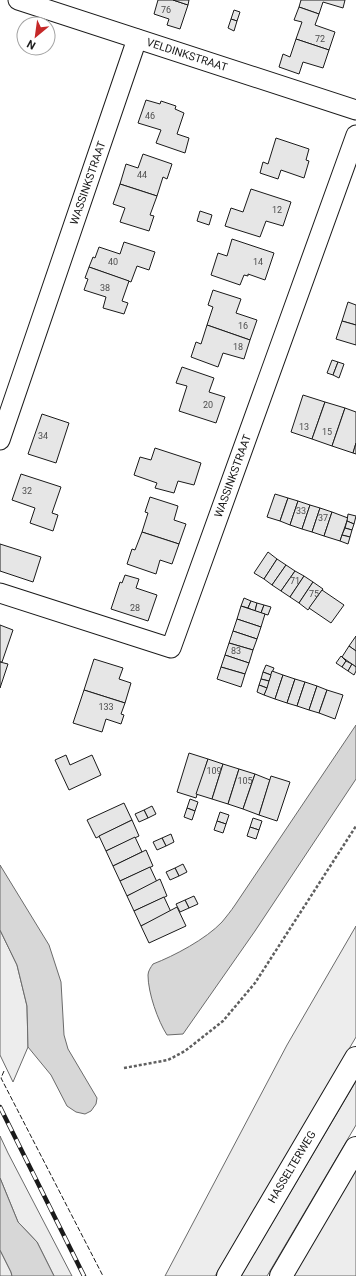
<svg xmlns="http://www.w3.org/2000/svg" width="356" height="1276" font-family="Roboto,sans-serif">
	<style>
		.built { fill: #ededed; stroke: #6a6a6a }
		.water { fill: #d7d7d7; stroke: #6a6a6a }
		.building { fill: #e6e6e6; stroke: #1a1a1a }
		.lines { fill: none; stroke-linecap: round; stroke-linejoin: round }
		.minor-casing { stroke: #1a1a1a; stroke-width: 21 }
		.primary-casing { stroke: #1a1a1a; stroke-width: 24 }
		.path { stroke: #5f5f5f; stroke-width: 2.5; stroke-dasharray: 3 2; stroke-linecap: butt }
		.minor { stroke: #fff; stroke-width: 19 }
		.primary { stroke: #fff; stroke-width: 22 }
		.rail-casing { stroke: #1a1a1a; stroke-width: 4.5 }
		.rail { stroke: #fff; stroke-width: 3; stroke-dasharray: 9; stroke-linecap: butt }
		.fence { stroke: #1a1a1a; stroke-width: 1; stroke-dasharray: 5 2; stroke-linecap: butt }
		.labels { text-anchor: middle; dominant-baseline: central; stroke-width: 3; stroke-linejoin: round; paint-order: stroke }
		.number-label { font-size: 9px; fill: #4d4d4d }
		.street-label { font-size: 11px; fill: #1a1a1a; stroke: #fff }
	</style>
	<rect width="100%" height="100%" fill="#fff"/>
	<g class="built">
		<polygon points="356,926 356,1037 215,1276 165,1276 287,1045"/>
		<polygon points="0,930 17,965 27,1006 28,1047 13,1082 0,1055"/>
		<polygon points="356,1081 356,1125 267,1276 241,1276"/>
		<polygon points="0,1136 8,1153 72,1276 54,1276 37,1242 18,1222 0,1178"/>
		<polygon points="356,1169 356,1276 293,1276"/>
		<polygon points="0,1250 11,1272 12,1276 0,1276"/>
	</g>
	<g class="water">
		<path d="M356 725V779L255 931 183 1034 167 1035C158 1021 148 993 148 975 148 971 151 967 153 964 174 956 206 939 222 922 226 917 231 911 235 905Z"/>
		<polygon points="0,865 49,945 61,982 64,1035 68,1049 97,1098 96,1104 91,1111 85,1114 76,1112 67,1106 51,1075 28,1047 27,1006 17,965 0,930"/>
		<polygon points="0,1178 18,1222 37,1242 54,1276 12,1276 11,1272 0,1250"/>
	</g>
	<g class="building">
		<polygon points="158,0 173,0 188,5 180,29 167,25 169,19 154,14"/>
		<polygon points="173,0 189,0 188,5"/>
		<polygon points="301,0 345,0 343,8 323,2 319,14 299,7"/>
		<polygon points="299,7 319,14 315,25 335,32 329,50 296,39 302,22 294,20"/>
		<polygon points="234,10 240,12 237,21 231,19"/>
		<polygon points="231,19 237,21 234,31 228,28"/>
		<polygon points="296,39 329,50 323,68 303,62 299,74 279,67 283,54 290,57"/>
		<polygon points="146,100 160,104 161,101 176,106 175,109 184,113 177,134 189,138 185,153 156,143 161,130 138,123"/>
		<polygon points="276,138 309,149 306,160 309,161 304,178 281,170 278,179 260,173 263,162 268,164"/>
		<polygon points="143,154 172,164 167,179 163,177 157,196 120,184 126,164 138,168"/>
		<polygon points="120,184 157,196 150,215 154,216 149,231 120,222 125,208 113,204"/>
		<polygon points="251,189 291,202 283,226 266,221 260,237 225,226 231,208 243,212"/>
		<polygon points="200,211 212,215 209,225 197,221"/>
		<polygon points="232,239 274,253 265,280 248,274 248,276 244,275 240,285 211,275 218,253 227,256"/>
		<polygon points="124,242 155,252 149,270 137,266 131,282 89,267 93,257 95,258 99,247 120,254"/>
		<polygon points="89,267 129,281 122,301 128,303 124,314 103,308 106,297 84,290 88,279 85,278"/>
		<polygon points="213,290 241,299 236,313 257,320 250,340 207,325 213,307 208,305"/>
		<polygon points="348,302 356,305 356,325 342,321"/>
		<polygon points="342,321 356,325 356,345 336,339"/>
		<polygon points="207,325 250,340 244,359 223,353 218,367 191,357 196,342 201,344"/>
		<polygon points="332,360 338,362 333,375 327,373"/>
		<polygon points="338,362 344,364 339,378 333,375"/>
		<polygon points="182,367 214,378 209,392 225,397 216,423 179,411 187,386 176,383"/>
		<polygon points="303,395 325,402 312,439 291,432"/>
		<polygon points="325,402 345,408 332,446 312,439"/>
		<polygon points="345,408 356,412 356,443 353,453 332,446"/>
		<polygon points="42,414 69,423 56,463 28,454"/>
		<polygon points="356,443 356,454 353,453"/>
		<polygon points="155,448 201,463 194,485 178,481 174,493 155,488 157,483 134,475 140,457 151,460"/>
		<polygon points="21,474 61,487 52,513 58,515 53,531 30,523 35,508 12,500"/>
		<polygon points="275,494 288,498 280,521 267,517"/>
		<polygon points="150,497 178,506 174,520 186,524 179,544 142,532 148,513 145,512"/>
		<polygon points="288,498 298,501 290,525 280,521"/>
		<polygon points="298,501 310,505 302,529 290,525"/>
		<polygon points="310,505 320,508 312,532 302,529"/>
		<polygon points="320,508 332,512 324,536 312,532"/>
		<polygon points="332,512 348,518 340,541 324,536"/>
		<polygon points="348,514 356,516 354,524 347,521"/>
		<polygon points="347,521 354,524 352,530 345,528"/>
		<polygon points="345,528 352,530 350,537 342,535"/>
		<polygon points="142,532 179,544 172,564 160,560 156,574 127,564 132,549 135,550"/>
		<polygon points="342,535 350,537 348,544 340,541"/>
		<polygon points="0,544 41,557 33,582 0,571"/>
		<polygon points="268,552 277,559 264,579 254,573"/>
		<polygon points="277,559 286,565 272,585 264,579"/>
		<polygon points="286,565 295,571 281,591 272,585"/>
		<polygon points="295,571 304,576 290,597 281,591"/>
		<polygon points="125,575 139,579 136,588 157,595 148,621 111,609 120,582 122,583"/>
		<polygon points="304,576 313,582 299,603 290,597"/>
		<polygon points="313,582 323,589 308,610 299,603"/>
		<polygon points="322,590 344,605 331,623 309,608"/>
		<polygon points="244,598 251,601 248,608 241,606"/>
		<polygon points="251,601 257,603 255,611 248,608"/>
		<polygon points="257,603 264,605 261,613 255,611"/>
		<polygon points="264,605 271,607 268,615 261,613"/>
		<polygon points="241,606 265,614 261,627 237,619"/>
		<polygon points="237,619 261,627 257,639 233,631"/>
		<polygon points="0,625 13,630 2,662 0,662"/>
		<polygon points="233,631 257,639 253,650 229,643"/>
		<polygon points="356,636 356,651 349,646"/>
		<polygon points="229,643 253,650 249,663 225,655"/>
		<polygon points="349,646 356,651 356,667 342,657"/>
		<polygon points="225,655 249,663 245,674 221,667"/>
		<polygon points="341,656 346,661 342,667 336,663"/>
		<polygon points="94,659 123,668 119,679 131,683 125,703 84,690"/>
		<polygon points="346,661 352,664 348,671 342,667"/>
		<polygon points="0,662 8,664 0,688"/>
		<polygon points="352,664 356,667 356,671 354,675 348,671"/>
		<polygon points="266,665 274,668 271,675 263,672"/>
		<polygon points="221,667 245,674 241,687 217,679"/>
		<polygon points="272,671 283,675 275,699 264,695"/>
		<polygon points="263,672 271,675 269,681 261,679"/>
		<polygon points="283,675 295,679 287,703 275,699"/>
		<polygon points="261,679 269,681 267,688 259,685"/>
		<polygon points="295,679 305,682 297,706 287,703"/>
		<polygon points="305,682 317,686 309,710 297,706"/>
		<polygon points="259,685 267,688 264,695 257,692"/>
		<polygon points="317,686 327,690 319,713 309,710"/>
		<polygon points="84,690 125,703 121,714 124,715 121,724 106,719 102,732 73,723"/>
		<polygon points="327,690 343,695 335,719 319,713"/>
		<polygon points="189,753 208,759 196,798 177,792"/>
		<polygon points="66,755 70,765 92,755 101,775 69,790 55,760"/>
		<polygon points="208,759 223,764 212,799 196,794"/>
		<polygon points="223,764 239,769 228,804 212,799"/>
		<polygon points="239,769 255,774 243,809 228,804"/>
		<polygon points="255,774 270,780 259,815 243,809"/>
		<polygon points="271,776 290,782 277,821 259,815"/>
		<polygon points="190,799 198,802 195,811 187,808"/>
		<polygon points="124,803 132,820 96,838 87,820"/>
		<polygon points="152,806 156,814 148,818 144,810"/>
		<polygon points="187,808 195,811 192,820 184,817"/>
		<polygon points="144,810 148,818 139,822 135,814"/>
		<polygon points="220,812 229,815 226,824 217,821"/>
		<polygon points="253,818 262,821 259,830 250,827"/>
		<polygon points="132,820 139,836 106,851 99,836"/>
		<polygon points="217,821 226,824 223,833 214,830"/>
		<polygon points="250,827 259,830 256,839 247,836"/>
		<polygon points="171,834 174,842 166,846 162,838"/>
		<polygon points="135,837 142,852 113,866 106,851"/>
		<polygon points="162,838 166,846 157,850 153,842"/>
		<polygon points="146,850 153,866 120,881 113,866"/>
		<polygon points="183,864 187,872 179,876 175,868"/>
		<polygon points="150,867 157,882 127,896 120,881"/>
		<polygon points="175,868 179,876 170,880 166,872"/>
		<polygon points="160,879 167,896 134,911 127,896"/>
		<polygon points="194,896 198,904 189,908 185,900"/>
		<polygon points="164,897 171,912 141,926 134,911"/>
		<polygon points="185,900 189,908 180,912 176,904"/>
		<polygon points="177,907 186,926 149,943 141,926"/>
	</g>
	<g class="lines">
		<g class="minor-casing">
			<g id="minor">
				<polyline points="18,0 356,110"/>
				<polyline points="0,440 137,39"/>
				<polyline points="0,593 171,648 356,135"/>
			</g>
		</g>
		<g class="primary-casing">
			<g id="primary">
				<polyline points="228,1276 356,1058"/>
				<polyline points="281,1276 356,1148"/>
			</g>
		</g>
		<polyline class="path" points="124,1068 168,1060 185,1051 223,1021 255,983 356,826"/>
		<use href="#minor" class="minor"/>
		<use href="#primary" class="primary"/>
		<g class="rail-casing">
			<polyline id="rail" points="0,1107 84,1276"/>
		</g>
		<use href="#rail" class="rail"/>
		<polyline class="fence" points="4,1071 1,1078 103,1276"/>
	</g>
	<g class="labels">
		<g class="number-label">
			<text x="166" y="10">76</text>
			<text x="320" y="39">72</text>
			<text x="150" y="116">46</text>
			<text x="142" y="175">44</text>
			<text x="277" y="210">12</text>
			<text x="113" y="262">40</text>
			<text x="258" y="262">14</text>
			<text x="105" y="288">38</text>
			<text x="243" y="326">16</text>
			<text x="238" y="347">18</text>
			<text x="208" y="405">20</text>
			<text x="304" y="427">13</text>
			<text x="327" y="432">15</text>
			<text x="43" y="436">34</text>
			<text x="27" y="491">32</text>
			<text x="301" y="511">33</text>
			<text x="323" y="518">37</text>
			<text x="295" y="581">71</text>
			<text x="314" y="594">75</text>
			<text x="135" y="608">28</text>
			<text x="236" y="651">83</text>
			<text x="106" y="707">133</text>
			<text x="214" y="771">109</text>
			<text x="245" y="781">105</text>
		</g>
		<g class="street-label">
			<text transform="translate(187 55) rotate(18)">VELDINKSTRAAT</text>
			<text transform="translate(88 183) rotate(-71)">WASSINKSTRAAT</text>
			<text transform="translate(233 476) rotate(-70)">WASSINKSTRAAT</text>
			<text transform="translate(292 1167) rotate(-59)">HASSELTERWEG</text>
		</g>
	</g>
	<g transform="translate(36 36) rotate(209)"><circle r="19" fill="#ffffff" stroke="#a3a3a3"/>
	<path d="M0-3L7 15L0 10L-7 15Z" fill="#c62828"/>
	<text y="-6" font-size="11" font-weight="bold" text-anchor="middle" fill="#1a1a1a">N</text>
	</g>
</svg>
